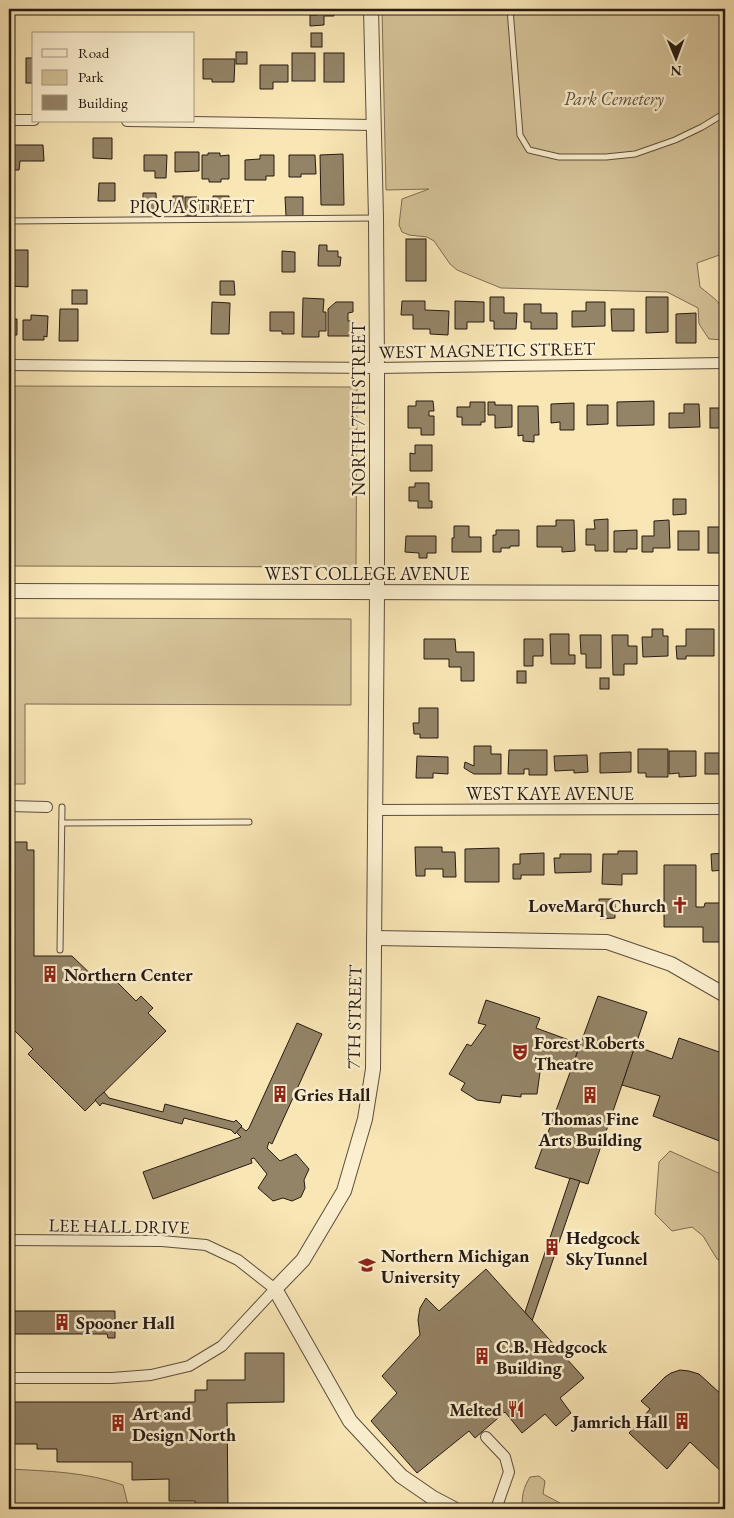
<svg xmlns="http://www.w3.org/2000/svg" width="734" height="1518" font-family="'EB Garamond',serif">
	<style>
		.green { fill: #d5c399; stroke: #7e6e56 }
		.building { fill: #948467; stroke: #271a13 }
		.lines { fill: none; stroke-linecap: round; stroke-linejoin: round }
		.service-casing { stroke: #5c4d3c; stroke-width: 7 }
		.minor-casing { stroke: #5c4d3c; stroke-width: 12 }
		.tertiary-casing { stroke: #5c4d3c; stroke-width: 16 }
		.service { stroke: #fbefcf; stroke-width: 5 }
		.minor { stroke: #fbefcf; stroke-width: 10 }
		.tertiary { stroke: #fbefcf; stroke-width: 14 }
		.labels { text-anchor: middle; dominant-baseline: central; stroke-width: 5; stroke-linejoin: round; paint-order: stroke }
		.park-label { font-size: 18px; font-style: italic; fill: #5b4d3b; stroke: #fbefcf }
		.street-label { font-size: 18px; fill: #271a13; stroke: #fbefcf }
		.poi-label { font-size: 18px; font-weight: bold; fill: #271a13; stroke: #fbefcf; text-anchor: start }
	</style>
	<rect width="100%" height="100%" fill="#f9e6b5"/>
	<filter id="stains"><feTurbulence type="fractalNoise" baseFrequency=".004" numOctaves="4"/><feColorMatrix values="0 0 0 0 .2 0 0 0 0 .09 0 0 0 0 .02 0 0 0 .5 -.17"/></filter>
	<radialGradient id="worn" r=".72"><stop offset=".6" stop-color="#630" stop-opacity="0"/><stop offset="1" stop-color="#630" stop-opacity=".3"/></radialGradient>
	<g class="green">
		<path d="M382 9H725V253L697 263 700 287C726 307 725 307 725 340L709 339 699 324 698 308 667 292 501 288 457 270 450 264 434 241 427 237 409 235 402 232 399 225 402 199 429 189 386 190Z"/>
		<polygon points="9,386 357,387 356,567 9,566"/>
		<polygon points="9,618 351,619 351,705 25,704 25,784 9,784"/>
		<polygon points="670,1151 725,1176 725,1263 717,1259 703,1236 692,1227 672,1231 655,1214 659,1162"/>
		<path d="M9 1469C47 1471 87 1472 123 1485L128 1505 126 1509H9Z"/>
		<path d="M539 1476 545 1481 543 1494 560 1503 561 1509H522C522 1496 523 1488 530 1477Z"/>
	</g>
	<g class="building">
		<polygon points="317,9 333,9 334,16 324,16 324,25 310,26 310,15 317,15"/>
		<rect x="311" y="33" width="11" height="14"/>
		<rect x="236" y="52" width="11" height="12"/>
		<rect x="292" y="53" width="23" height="28"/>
		<rect x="324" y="53" width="20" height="29"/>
		<rect x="26" y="58" width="8" height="25"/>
		<polygon points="203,59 235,59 234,82 212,82 212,79 203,79"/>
		<polygon points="260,65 288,65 288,82 273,82 273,89 260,89"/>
		<polygon points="93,138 112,138 112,159 93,158"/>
		<polygon points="9,145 43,145 44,161 20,161 19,170 9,170"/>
		<polygon points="175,152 199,152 199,171 175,172"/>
		<polygon points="208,153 220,153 220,156 229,155 229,179 221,179 221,182 209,182 209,179 202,179 202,155 208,155"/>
		<polygon points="343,154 344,205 321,205 320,155"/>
		<polygon points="144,155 167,155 166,178 155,178 155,171 144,171"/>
		<polygon points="260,155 274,155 274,176 266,176 266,180 245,180 245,160 260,159"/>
		<polygon points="289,155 315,155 316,174 301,174 301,177 289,177"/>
		<polygon points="99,183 115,183 115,201 98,201"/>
		<polygon points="143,193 156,193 157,213 143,213"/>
		<rect x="173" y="196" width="10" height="16"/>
		<polygon points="213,196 229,196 229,219 213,218"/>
		<polygon points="185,197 197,197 196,216 185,216"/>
		<polygon points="285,197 303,197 303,216 286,216"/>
		<rect x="200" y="204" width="9" height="7"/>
		<rect x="406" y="239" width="20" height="42"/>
		<polygon points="319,245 327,245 327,251 338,251 338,257 341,257 340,266 318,266"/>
		<polygon points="9,250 28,250 28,287 10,286"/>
		<polygon points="282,251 295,252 295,272 282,272"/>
		<polygon points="220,281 234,281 235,295 220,295"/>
		<rect x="72" y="290" width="15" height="14"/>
		<polygon points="490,297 504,297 504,313 517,313 516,329 494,329 494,321 490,321"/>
		<polygon points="646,297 668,297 668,332 646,333"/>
		<polygon points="303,298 324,299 323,312 326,312 326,331 319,331 319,337 302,337"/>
		<polygon points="402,301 425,301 425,310 449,311 448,335 430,334 430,329 413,329 413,315 401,315"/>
		<polygon points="455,301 484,302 484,322 467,322 467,329 455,329"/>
		<polygon points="212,302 230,303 229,334 211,334"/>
		<polygon points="336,302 353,302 353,312 348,313 348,321 351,321 351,336 328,336 328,309"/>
		<polygon points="586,302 605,302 605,326 572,327 572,311 586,311"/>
		<polygon points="524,304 541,304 541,313 557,313 557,329 531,329 531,322 524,322"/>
		<polygon points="60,309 78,309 78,341 59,341"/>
		<polygon points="611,309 634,309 634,331 612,331"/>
		<polygon points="270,312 294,312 294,334 282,334 282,331 270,331"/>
		<polygon points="696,313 696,343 676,343 676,314"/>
		<polygon points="31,315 48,316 47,337 44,336 44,340 23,340 23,320 31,320"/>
		<polygon points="9,319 17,319 17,335 11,335 11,337 9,337"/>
		<polygon points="416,401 433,401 434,411 429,411 429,416 434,416 434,435 421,435 421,428 408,428 408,406 416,406"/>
		<polygon points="654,401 654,425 617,426 617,402"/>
		<polygon points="470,402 485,402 485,422 481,422 481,425 462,425 462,417 457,417 457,407 470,407"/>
		<polygon points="488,402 495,402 495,405 512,405 512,427 495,428 495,415 488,415"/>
		<polygon points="574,403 574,430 560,430 560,422 551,423 551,404"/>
		<polygon points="684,404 699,404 700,427 669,428 669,413 684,413"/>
		<polygon points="587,405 608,405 608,424 587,425"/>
		<polygon points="518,406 538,406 539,435 534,435 534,442 523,441 523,435 518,436"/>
		<rect x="710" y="408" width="15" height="20"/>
		<polygon points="415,445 432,445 432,471 410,471 410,453 415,454"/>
		<polygon points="415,483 429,483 429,501 432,501 432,508 418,508 418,501 409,501 409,487 415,487"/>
		<polygon points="673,499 686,499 686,514 673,515"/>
		<polygon points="608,519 608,551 595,551 595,545 586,545 586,529 595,529 594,520"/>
		<polygon points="556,520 574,520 575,551 562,552 562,547 537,547 537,526 556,526"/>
		<polygon points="669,520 670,548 653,548 653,552 642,552 642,536 654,536 654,521"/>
		<polygon points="454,526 469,526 469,537 481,537 481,552 452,552 452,538 454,538"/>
		<rect x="708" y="527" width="17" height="26"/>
		<polygon points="496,530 519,530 519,546 510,546 510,548 501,548 501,552 493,552 493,535 496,535"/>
		<polygon points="637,530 637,549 627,549 627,552 614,552 614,531"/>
		<rect x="678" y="531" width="21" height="19"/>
		<polygon points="406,536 436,536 436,553 427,553 427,558 419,558 419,553 405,552"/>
		<polygon points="652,629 663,629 663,636 668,636 668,656 643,657 642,637 652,637"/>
		<polygon points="686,629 714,629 714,656 686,656 686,659 677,659 676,646 686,646"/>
		<polygon points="550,634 569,634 569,655 575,655 575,664 551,664"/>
		<polygon points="580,635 601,635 601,668 586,668 586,654 581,654"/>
		<polygon points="612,635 628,635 628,646 637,646 637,664 624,664 624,675 613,675"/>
		<polygon points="424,639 455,639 456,652 474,652 474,681 461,681 461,667 449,667 449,659 424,659"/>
		<polygon points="524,639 543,639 543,656 533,656 533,666 524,666"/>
		<polygon points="720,643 725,643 725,662 724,662 724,660 720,660"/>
		<rect x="517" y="671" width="9" height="12"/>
		<rect x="600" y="678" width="9" height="11"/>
		<polygon points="419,708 438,708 438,738 420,738 420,734 414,734 413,723 419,723"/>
		<polygon points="474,746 491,746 491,754 501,754 501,774 474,774 464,768 465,762 474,766"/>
		<polygon points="638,749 668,749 668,777 646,777 646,773 638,773"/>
		<polygon points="509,750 547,750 547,775 529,775 529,769 524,769 524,774 508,774"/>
		<polygon points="669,751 696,751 696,776 679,777 679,773 669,774"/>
		<polygon points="631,752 631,772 600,773 600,753"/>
		<rect x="705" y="753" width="18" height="21"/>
		<polygon points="587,755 588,772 574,773 574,770 555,771 554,756"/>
		<polygon points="417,756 448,757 448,774 433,773 433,778 416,778"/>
		<polygon points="9,842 27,842 27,850 34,850 34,956 72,956 97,980 106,971 136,1001 141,996 153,1008 148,1013 166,1031 85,1111 28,1054 33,1049 14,1030 9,1030"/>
		<polygon points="415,847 442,847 442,852 455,852 456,877 443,877 443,869 425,869 425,876 416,876"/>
		<polygon points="499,848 499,882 465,882 465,849"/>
		<polygon points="618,851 637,851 637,874 622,874 622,885 602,884 603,854 618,854"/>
		<polygon points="544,853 544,875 521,875 521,879 513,879 513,864 520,864 520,854"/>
		<polygon points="725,853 725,870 712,871 711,854"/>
		<polygon points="560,854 591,854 591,872 555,873 554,858 560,858"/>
		<polygon points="664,865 696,865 696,907 704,907 705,903 725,903 725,942 703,942 703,927 664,927"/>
		<polygon points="599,899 615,899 615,918 600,919"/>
		<polygon points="598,996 647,1012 588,1184 535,1168"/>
		<polygon points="486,1000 540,1018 536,1028 580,1044 571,1070 541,1059 537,1070 540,1072 537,1094 521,1094 521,1097 502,1095 500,1103 477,1100 461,1090 465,1083 449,1074 467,1044 471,1046 486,1025 478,1023"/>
		<polygon points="297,1023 322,1034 272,1144 269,1142 267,1148 280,1161 296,1154 309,1169 304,1180 305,1188 301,1197 292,1201 283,1198 273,1201 258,1188 267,1174 254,1158 251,1159 252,1163 153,1199 143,1172 241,1137 236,1132 241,1127 246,1131 249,1128"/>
		<polygon points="679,1038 725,1054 725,1143 653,1116 660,1096 622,1085 635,1046 672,1059"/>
		<polygon points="104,1092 109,1098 163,1112 165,1104 234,1122 236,1120 242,1126 235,1134 231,1130 184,1118 182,1124 102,1103 100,1106 95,1100"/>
		<polygon points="570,1178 580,1181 532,1321 525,1312"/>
		<polygon points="486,1269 584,1378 560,1398 571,1413 556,1426 545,1414 522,1433 505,1412 475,1438 469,1431 417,1473 371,1421 397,1393 382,1376 420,1335 418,1320 420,1308 426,1298 439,1311"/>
		<polygon points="9,1311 115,1311 115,1338 108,1338 107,1334 9,1334"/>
		<polygon points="245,1353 284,1353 284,1402 227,1403 228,1509 195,1509 195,1501 169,1501 169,1479 132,1480 132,1462 57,1462 57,1449 37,1449 37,1444 9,1444 9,1402 195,1402 195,1390 207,1390 207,1380 245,1380"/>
		<polygon points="680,1370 689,1371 699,1374 722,1395 719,1399 722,1403 725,1398 725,1475 690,1442 667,1469 629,1433 650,1409 641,1401 665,1377 671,1373"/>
	</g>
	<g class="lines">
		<g class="service-casing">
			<g id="service">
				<polyline points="510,9 520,135 529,150 559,157 606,157 635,154 675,140 702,127 725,113"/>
				<polyline points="9,221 375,218"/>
				<polyline points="62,823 249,822"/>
				<polyline points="60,950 62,807"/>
			</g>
		</g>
		<g class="minor-casing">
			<g id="minor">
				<polyline points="9,120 34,120"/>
				<polyline points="127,121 373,125"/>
				<polyline points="9,365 377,368 725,363"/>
				<polyline points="9,806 47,807"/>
				<polyline points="374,810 725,809"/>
				<polyline points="9,1240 162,1241 206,1245 238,1260 275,1289 222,1346 189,1366 151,1375 112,1378 9,1378"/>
				<polyline points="486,1437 505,1457 509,1472 496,1509"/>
			</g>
		</g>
		<g class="tertiary-casing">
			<g id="tertiary">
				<polyline points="371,9 376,218 377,368 377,592 373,1069 365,1119 344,1191 303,1260 275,1289 350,1421 401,1476 433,1498 454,1509"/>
				<polyline points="9,591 725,593"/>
				<polyline points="374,938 607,942 671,964 725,995"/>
			</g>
		</g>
		<use href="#service" class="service"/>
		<use href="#minor" class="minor"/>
		<use href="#tertiary" class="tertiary"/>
	</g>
	<defs>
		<g id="church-bare" transform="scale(1.35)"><path d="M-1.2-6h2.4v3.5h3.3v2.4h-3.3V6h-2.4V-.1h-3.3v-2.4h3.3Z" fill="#8f2418" stroke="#fbefcf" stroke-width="2.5" paint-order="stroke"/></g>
		<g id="building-bare" transform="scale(1.35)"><path d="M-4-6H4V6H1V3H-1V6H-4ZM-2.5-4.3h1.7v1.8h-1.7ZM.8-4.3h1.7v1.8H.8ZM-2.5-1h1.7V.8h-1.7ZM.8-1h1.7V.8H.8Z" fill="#8f2418" stroke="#fbefcf" stroke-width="2.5" paint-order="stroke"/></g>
		<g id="theatre-bare" transform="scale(1.35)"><path d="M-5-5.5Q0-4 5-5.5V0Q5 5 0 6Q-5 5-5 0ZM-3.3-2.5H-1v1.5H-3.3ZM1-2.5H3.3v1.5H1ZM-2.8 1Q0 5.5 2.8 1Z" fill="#8f2418" stroke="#fbefcf" stroke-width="2.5" paint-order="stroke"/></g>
		<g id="university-bare" transform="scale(1.35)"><path d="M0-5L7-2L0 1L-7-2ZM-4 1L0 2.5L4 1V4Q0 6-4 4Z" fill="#8f2418" stroke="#fbefcf" stroke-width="2.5" paint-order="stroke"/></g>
		<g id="restaurant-bare" transform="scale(1.35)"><path d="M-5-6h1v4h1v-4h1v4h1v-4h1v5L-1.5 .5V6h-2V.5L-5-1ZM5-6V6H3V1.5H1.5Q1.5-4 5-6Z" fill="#8f2418" stroke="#fbefcf" stroke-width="2.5" paint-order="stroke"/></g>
	</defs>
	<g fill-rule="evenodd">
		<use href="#church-bare" x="680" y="905"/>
		<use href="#building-bare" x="50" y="974"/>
		<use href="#theatre-bare" x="520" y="1052"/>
		<use href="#building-bare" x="280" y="1094"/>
		<use href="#building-bare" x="590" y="1095"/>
		<use href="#building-bare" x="552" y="1247"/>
		<use href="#university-bare" x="367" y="1265"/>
		<use href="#building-bare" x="62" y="1322"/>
		<use href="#building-bare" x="482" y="1356"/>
		<use href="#restaurant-bare" x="516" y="1409"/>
		<use href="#building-bare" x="682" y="1421"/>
		<use href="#building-bare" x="118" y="1423"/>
	</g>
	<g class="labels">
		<g class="park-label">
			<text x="614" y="98">Park Cemetery</text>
		</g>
		<g class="street-label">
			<text x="192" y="206">PIQUA STREET</text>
			<text transform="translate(487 350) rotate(-1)">WEST MAGNETIC STREET</text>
			<text transform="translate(358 409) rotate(-90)">NORTH 7TH STREET</text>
			<text x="367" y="573">WEST COLLEGE AVENUE</text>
			<text x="550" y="793">WEST KAYE AVENUE</text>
			<text transform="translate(354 1017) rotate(-89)">7TH STREET</text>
			<text transform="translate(119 1226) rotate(1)">LEE HALL DRIVE</text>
		</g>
		<g class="poi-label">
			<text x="666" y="905" text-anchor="end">LoveMarq Church</text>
			<text x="64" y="974">Northern Center</text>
			<text x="534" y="1042">Forest Roberts<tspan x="534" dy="21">Theatre</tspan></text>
			<text x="294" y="1094">Gries Hall</text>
			<text x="590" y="1118" text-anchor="middle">Thomas Fine<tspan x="590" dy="21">Arts Building</tspan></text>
			<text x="566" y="1237">Hedgcock<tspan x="566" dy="21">SkyTunnel</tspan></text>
			<text x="381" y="1255">Northern Michigan<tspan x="381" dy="21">University</tspan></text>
			<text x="76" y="1322">Spooner Hall</text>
			<text x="496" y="1346">C.B. Hedgcock<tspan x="496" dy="21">Building</tspan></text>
			<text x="502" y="1409" text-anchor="end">Melted</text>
			<text x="132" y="1413">Art and<tspan x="132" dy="21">Design North</tspan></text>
			<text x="668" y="1421" text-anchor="end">Jamrich Hall</text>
		</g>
	</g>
	<rect width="734" height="1518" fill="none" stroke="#f9e6b5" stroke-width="30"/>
	<rect x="10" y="10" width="714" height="1498" fill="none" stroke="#271a13" stroke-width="2.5"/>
	<rect x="15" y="15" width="704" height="1488" fill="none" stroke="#271a13"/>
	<rect x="32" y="32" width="162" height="90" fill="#fbefcf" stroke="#a69a84"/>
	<rect x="42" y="49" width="25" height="8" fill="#fbefcf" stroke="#a69a84"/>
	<text x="78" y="58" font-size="15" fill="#271a13">Road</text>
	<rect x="42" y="70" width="25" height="15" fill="#d5c399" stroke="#a69a84"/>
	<text x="78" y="82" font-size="15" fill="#271a13">Park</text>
	<rect x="42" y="95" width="25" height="15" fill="#948467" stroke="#a69a84"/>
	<text x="78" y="108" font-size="15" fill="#271a13">Building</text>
	<g transform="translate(676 58) rotate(179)" stroke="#fbefcf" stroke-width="4" paint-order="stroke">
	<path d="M0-4L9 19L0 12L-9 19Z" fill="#271a13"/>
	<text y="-8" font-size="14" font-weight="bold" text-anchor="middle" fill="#271a13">N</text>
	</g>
	<rect width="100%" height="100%" filter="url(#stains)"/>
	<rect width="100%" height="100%" fill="url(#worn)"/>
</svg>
